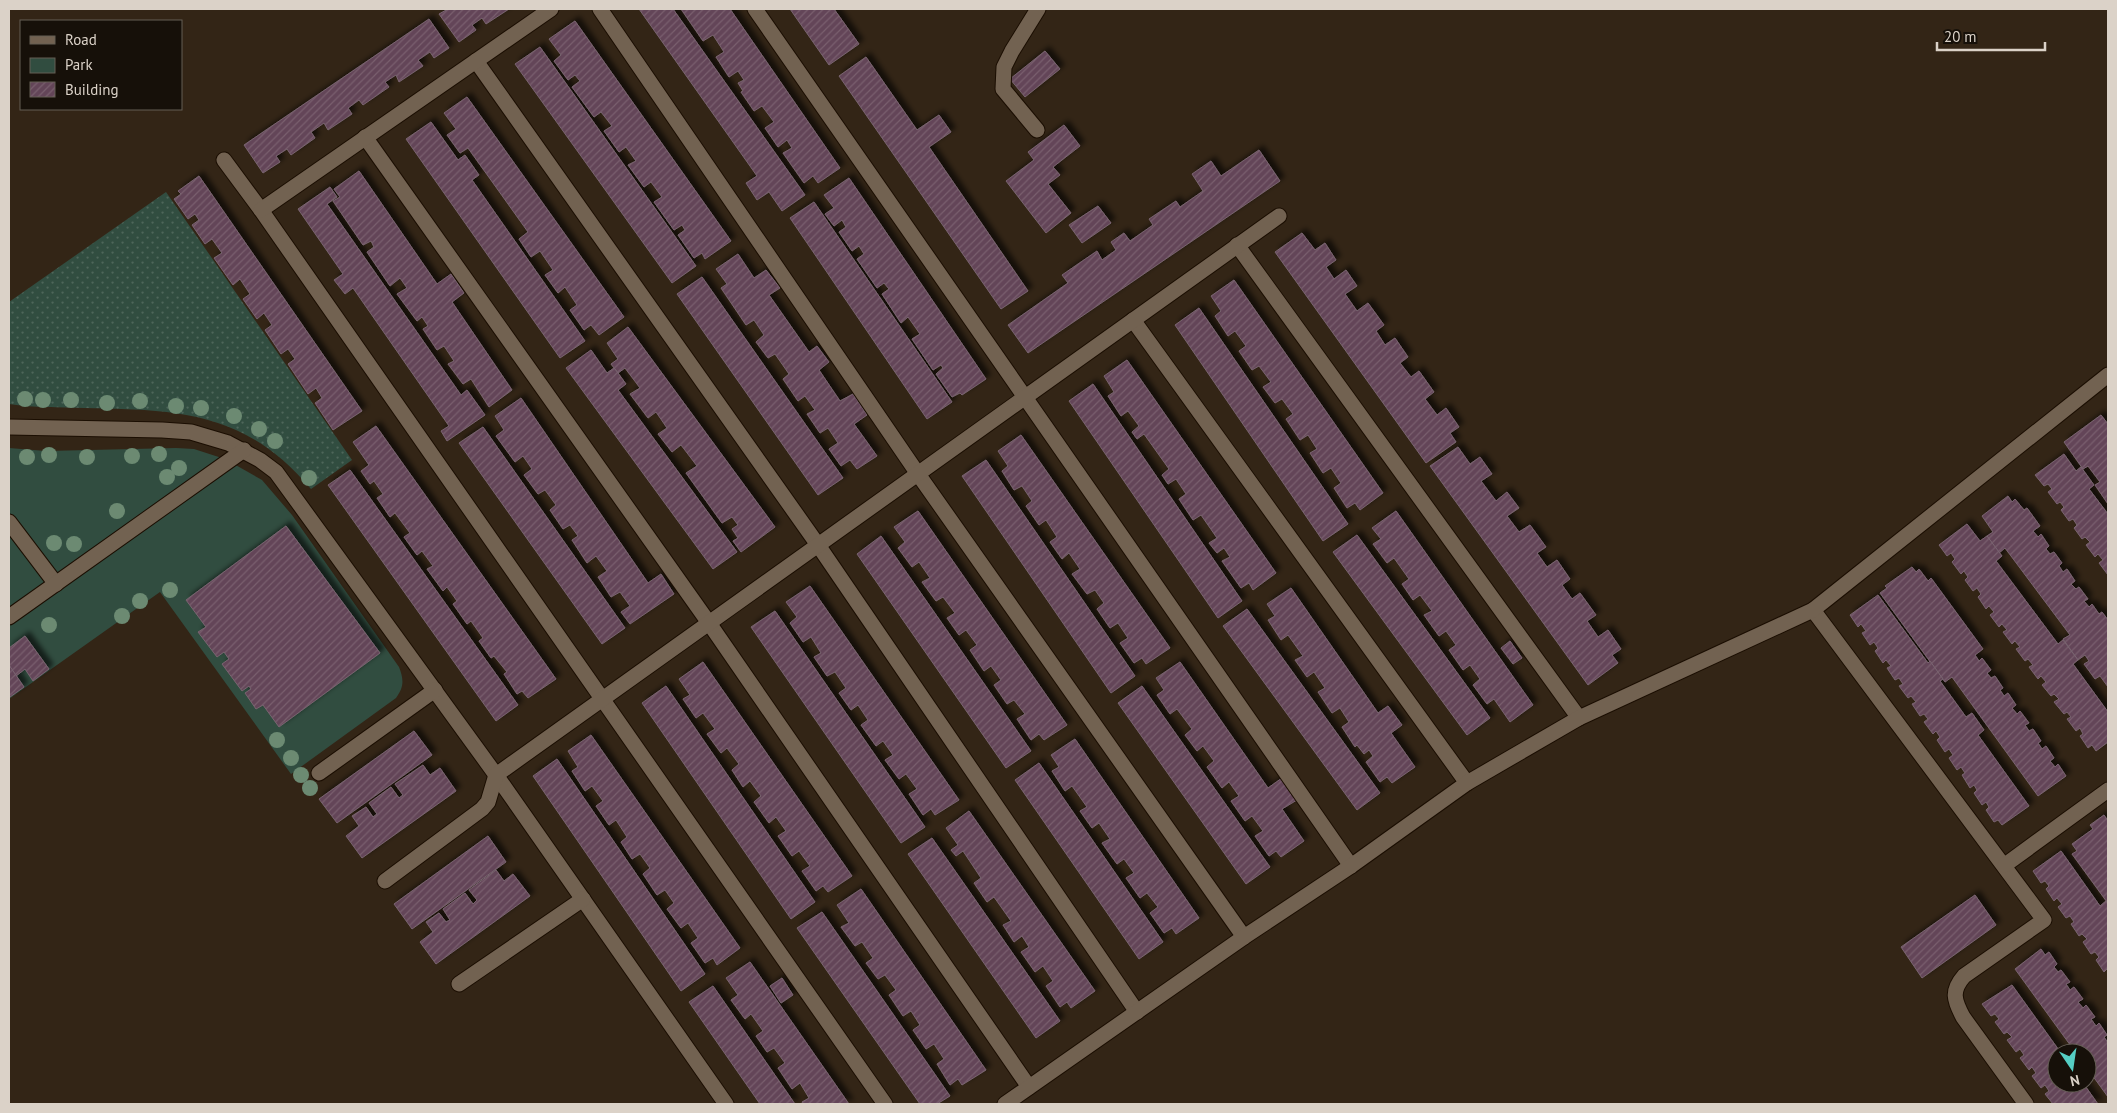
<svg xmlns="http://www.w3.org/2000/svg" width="2117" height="1113" font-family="'PT Sans',sans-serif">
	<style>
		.grass { fill: url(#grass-dots) }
		.park { fill: #314d40 }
		.building { fill: url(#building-hatch); stroke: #796470; filter: url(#shadow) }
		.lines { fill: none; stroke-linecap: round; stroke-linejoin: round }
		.street-casing { stroke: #1b0e02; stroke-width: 17 }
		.street { stroke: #726251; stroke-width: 15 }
		.tree { fill: #6c8a72 }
	</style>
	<defs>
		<pattern id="grass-dots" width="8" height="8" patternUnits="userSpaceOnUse" patternTransform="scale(1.25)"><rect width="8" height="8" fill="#314d40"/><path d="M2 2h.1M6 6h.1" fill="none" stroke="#4e665a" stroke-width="1.8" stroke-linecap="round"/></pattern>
		<pattern id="building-hatch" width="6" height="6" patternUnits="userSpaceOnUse" patternTransform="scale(1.25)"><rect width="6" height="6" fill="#634558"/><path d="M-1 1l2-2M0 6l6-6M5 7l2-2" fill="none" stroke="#795f6e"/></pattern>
		<filter id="shadow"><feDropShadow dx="4.5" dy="-4.5" stdDeviation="2.5" flood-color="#0009"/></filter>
	</defs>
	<rect width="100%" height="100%" fill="#332516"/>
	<path class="grass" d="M166 192 352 460 311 489C245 411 179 410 84 408 59 407 34 408 9 404V302Z"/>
	<path class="park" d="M9 448 46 451 176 448 194 449 225 459 262 480 292 515 399 667C404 680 404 687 396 698L291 774 160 592 9 699Z"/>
	<g class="building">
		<polygon points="448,9 509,9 486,24 482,18 472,25 476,30 459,42 439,14"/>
		<polygon points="639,9 673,9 805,195 782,211 769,192 757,200 746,183 757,176"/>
		<polygon points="681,9 730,9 840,168 818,183 813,176 804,183 783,153 792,148 787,140 778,147 765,128 774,122 762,106 754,111 741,92 743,91 738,83 744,80 738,71 729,77 716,57 724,52 713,35 703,41"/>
		<polygon points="790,9 834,9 859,44 829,65"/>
		<polygon points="429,19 449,48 434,58 430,52 418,60 423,66 399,82 396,75 385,82 389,87 363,105 359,100 348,108 352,114 328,130 324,123 311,132 315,138 291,155 287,149 276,156 280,162 263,173 244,145"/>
		<polygon points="575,21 731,241 705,259 702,253 694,258 678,235 685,230 682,225 674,230 654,202 662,197 651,182 644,187 628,165 636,161 626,147 619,152 604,131 612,126 601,112 594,117 572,87 580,81 575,75 568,80 554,61 561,55 549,39"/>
		<polygon points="540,47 696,266 672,283 515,64"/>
		<polygon points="1045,51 1060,69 1025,97 1010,79"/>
		<polygon points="866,57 917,130 939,115 951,132 929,147 1028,291 1001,309 839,76"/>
		<polygon points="467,97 624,317 599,335 591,325 584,330 570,310 577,305 565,287 558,293 545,275 553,270 540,251 531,257 519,239 528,232 468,148 460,153 447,135 456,129 444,113"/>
		<polygon points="431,122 458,160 465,155 479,175 472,180 585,341 560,358 406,139"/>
		<polygon points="1064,125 1080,146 1053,167 1060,175 1048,184 1071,213 1046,233 1006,181 1034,160 1028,152"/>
		<polygon points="1259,150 1280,181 1028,353 1008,325 1068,283 1062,275 1097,251 1102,260 1116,250 1111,242 1124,233 1130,241 1153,225 1149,219 1176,201 1180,207 1203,191 1192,174 1211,161 1221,176"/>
		<polygon points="359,171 437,284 451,274 464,293 452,302 512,390 489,407 471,379 463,384 448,364 454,361 444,346 437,350 423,329 428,326 422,317 417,321 397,294 407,288 400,278 390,286 367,252 374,247 371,241 363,245 333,201 340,197 334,189"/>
		<polygon points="199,176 362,411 333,430 315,403 322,398 316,388 308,394 288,364 295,359 288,349 281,354 265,330 272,325 264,313 257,319 243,299 250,294 240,279 233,285 214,258 222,253 212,239 205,244 192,225 199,220 195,214 188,219 174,199 181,194 178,191"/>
		<polygon points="849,178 986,379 962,395 960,393 952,397 936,374 943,368 941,365 933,370 912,339 920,334 908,317 901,323 882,294 889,289 884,283 877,288 857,259 864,254 859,246 852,251 839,232 846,227 842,220 834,226 825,214 834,208 824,195"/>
		<polygon points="330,187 337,197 327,204 461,395 467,390 485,415 447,441 441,431 449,426 353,288 345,294 334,280 343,274 298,209"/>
		<polygon points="814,202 952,402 927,419 790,218"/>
		<polygon points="1098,206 1111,223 1082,243 1069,225"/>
		<polygon points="1302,233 1315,250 1325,243 1336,260 1326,267 1334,279 1346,270 1357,286 1345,294 1357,311 1368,303 1384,325 1376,331 1385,345 1395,338 1408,357 1400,363 1411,377 1419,371 1434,392 1425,399 1437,415 1446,408 1459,427 1450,433 1456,442 1426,463 1275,252"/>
		<polygon points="738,254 754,278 766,270 780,288 769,295 809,352 817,346 829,362 819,370 840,401 853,394 867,415 854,424 877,456 857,469 850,460 841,466 829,449 838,443 828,428 820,433 807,414 815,410 805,396 798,401 783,379 789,374 775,354 768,358 756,342 764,335 754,320 746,325 721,288 727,284 716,269"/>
		<polygon points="702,277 843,478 818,495 677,294"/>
		<polygon points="1234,280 1383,493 1360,510 1355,503 1347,508 1334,488 1341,483 1331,468 1323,473 1310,453 1317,449 1308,435 1300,440 1286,419 1293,414 1282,399 1275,403 1263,387 1271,382 1259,366 1252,370 1239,351 1246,346 1235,331 1228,336 1215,316 1221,311 1211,296"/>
		<polygon points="1199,308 1348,524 1323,541 1175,325"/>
		<polygon points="628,327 775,527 741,552 733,541 738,538 732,529 738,525 732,517 722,523 686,473 697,466 681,445 672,452 658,434 667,428 656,412 648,418 630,394 640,388 625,368 618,373 611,364 618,359 607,343"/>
		<polygon points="591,350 607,373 614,368 618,373 626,384 618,390 737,552 713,569 566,368"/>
		<polygon points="1127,360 1276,573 1253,590 1249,583 1241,588 1222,561 1230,557 1224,548 1217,553 1209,543 1217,538 1201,515 1193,520 1179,499 1186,494 1176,479 1168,484 1162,475 1169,469 1144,434 1137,439 1132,432 1139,426 1128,411 1121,416 1108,396 1114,392 1104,376"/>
		<polygon points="1093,384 1242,601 1218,618 1069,401"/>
		<polygon points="521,398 648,583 661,574 674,594 630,624 621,612 630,606 620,592 611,597 598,577 607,571 596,556 587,563 572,540 578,536 570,525 563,529 550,510 556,505 545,490 538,494 524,475 532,469 523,456 515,462 496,436 504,430 495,416"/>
		<polygon points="2101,415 2108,424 2108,504 2095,485 2100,482 2088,466 2083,469 2064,442"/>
		<polygon points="376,426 556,679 528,698 522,691 517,694 504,674 507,672 494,656 491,658 479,641 483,638 471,621 467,624 453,604 457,601 447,587 443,591 427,569 433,566 422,551 417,555 404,537 410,533 395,513 390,517 377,498 383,494 374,481 370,484 361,471 369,465 353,442"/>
		<polygon points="483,427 625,628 602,644 459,443"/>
		<polygon points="1021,435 1170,648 1146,664 1142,658 1134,663 1120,643 1128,638 1118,623 1110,628 1097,609 1104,603 1095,590 1087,594 1072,574 1080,569 1069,553 1062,559 1050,542 1057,537 1046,520 1039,525 1026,506 1032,501 1022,486 1014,490 1002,471 1008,466 998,451"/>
		<polygon points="1458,447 1470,464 1480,457 1492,474 1481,481 1496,501 1507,492 1519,508 1507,516 1519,532 1530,525 1546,547 1537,553 1547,567 1557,560 1570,579 1562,585 1572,599 1580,593 1596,615 1587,621 1598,637 1608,630 1621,649 1612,655 1618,663 1588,685 1430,466"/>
		<polygon points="2064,454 2076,471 2081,467 2094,485 2089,489 2108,514 2108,575 2099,563 2103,560 2098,554 2095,557 2086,545 2090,542 2085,537 2082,539 2074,528 2077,525 2073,519 2069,521 2061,510 2064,507 2060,502 2057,504 2048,492 2052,489 2048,484 2044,486 2035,475"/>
		<polygon points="986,460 1135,676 1111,693 962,476"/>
		<polygon points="350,470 518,705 496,721 328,485"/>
		<polygon points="2008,496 2012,502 2015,499 2024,510 2027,508 2040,526 2033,531 2038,537 2041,534 2049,546 2046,549 2050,554 2054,552 2062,563 2059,566 2063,572 2067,569 2075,581 2071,584 2076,589 2079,587 2088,599 2084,601 2089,607 2092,604 2099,614 2102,612 2108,620 2108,687 2100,676 2095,679 2084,664 2089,661 2085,655 2078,660 2063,639 2070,635 2005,548 1999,553 1987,536 1993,532 1982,516"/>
		<polygon points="918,511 1067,725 1044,740 1039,734 1031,740 1017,719 1025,714 1014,700 1007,704 994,685 1001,680 991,666 984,671 970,650 977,645 966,630 959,635 947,618 955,613 943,597 936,601 922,582 930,578 919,562 912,567 898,548 905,542 894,527"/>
		<polygon points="1396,511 1533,705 1510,722 1494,699 1487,704 1473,685 1480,679 1470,665 1463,670 1449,650 1456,645 1446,631 1439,636 1424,615 1432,611 1420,595 1413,600 1402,584 1409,579 1394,558 1387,563 1373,544 1381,539 1372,528"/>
		<polygon points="1967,524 1980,541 1987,536 2002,556 1996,561 2058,644 2063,640 2078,660 2073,664 2108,712 2108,742 2096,751 2092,745 2088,748 2080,736 2083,734 2080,728 2076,731 2067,719 2071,717 2067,712 2064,714 2054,702 2059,699 2054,694 2051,696 2042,685 2046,682 2041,676 2038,679 2029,667 2033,665 2028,659 2025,661 2016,649 2020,647 2015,641 2012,644 2003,632 2007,630 2002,624 1999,627 1990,615 1994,612 1989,606 1986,609 1978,597 1981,594 1977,588 1973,591 1965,580 1968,577 1964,571 1961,574 1952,562 1955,559 1951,553 1947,556 1939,545"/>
		<polygon points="286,526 380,653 279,727 263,705 256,709 245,693 251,689 249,686 242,691 222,664 229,659 224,652 217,657 198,632 206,627 186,600"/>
		<polygon points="1357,535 1490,718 1467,735 1333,552"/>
		<polygon points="881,536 1031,751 1006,768 857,554"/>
		<polygon points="1912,567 1916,572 1919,569 1928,581 1931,578 1983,649 1975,655 1979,661 1982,658 1991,670 1987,673 1991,678 1995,676 2003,688 2000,690 2004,696 2008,693 2016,705 2012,708 2017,714 2020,711 2029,723 2025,725 2029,731 2033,729 2041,741 2038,743 2042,749 2046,746 2054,758 2050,761 2055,767 2058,764 2066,776 2038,796 1952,677 1945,682 1880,593 1887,588 1885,586"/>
		<polygon points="810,586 959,800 935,815 931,809 923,815 909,794 917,789 906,774 899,779 885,760 893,755 883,741 876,746 861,725 868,720 858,705 851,710 839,693 846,688 835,672 827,676 814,657 821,653 811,637 803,642 790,623 797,617 786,602"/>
		<polygon points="1291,588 1378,713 1388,706 1402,725 1391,733 1415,767 1392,783 1387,777 1380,782 1366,762 1373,756 1369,750 1364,754 1357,745 1355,747 1342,727 1349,722 1340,708 1332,713 1318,692 1325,688 1314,672 1307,677 1295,660 1303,656 1288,635 1281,640 1268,620 1275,616 1267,604"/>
		<polygon points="1878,595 1928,663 1930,661 1943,679 1940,681 1966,717 1972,713 1984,730 1978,735 2029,806 2002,825 1998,820 1994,822 1986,810 1989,807 1986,802 1982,805 1974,793 1977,790 1974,785 1970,788 1962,775 1965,773 1961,767 1957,770 1949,758 1953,755 1949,749 1945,752 1937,740 1940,737 1936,731 1933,734 1924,722 1928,719 1924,714 1920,716 1912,704 1916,702 1911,696 1908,698 1899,686 1903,684 1899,678 1895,680 1887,668 1891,666 1886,660 1883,663 1875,651 1878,648 1874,642 1870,645 1862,633 1866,631 1861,624 1858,627 1850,615"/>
		<polygon points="1247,609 1380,793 1357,810 1223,626"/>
		<polygon points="775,611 925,827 901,843 751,627"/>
		<polygon points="25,636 49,669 33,681 25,669 16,676 9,665 9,648"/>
		<polygon points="1510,641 1522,658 1513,664 1501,648"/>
		<polygon points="703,662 852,876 828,892 823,886 816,891 802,871 810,866 799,851 792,856 778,836 786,831 776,817 769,823 754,802 761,796 750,781 743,787 732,770 739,764 727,748 721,753 707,734 715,729 703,713 696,718 683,699 690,695 679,679"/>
		<polygon points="1180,662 1268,788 1282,778 1297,800 1282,809 1304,841 1281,857 1276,851 1269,856 1255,836 1263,831 1252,816 1245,821 1231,801 1239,796 1229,782 1222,788 1207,767 1214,761 1203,746 1197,751 1185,735 1192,729 1177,709 1170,714 1157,695 1164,690 1156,678"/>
		<polygon points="9,665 24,687 10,697 9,696"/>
		<polygon points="666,686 815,902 791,919 642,703"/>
		<polygon points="1142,686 1270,867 1246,884 1118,703"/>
		<polygon points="414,731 432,755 337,823 319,799"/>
		<polygon points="591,735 740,948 717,965 713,958 705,963 691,943 698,938 688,923 681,928 667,909 674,903 665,890 657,895 643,874 650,868 640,854 632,859 621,842 627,837 616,820 609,825 596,806 603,801 592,786 585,791 572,771 578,767 568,751"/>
		<polygon points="1075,739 1199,918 1176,934 1172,928 1164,933 1150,913 1158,907 1147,893 1140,898 1126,878 1134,873 1124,859 1117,864 1102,843 1110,839 1099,823 1092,828 1080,811 1087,807 1072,786 1065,791 1052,771 1059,767 1051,755"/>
		<polygon points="557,759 705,974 681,991 533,776"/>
		<polygon points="1039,763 1163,942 1139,959 1015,780"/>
		<polygon points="423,765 430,775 440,768 456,791 362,858 346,836 359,826 352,816 366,807 373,817 377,814 369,803 391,787 399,798 403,795 395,784"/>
		<polygon points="969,811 1095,991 1071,1008 1067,1002 1060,1007 1046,986 1053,981 1043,966 1035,972 1021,952 1029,947 1022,936 1014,942 1003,925 1011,921 994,897 987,902 974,883 981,878 963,851 956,856 951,850 958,845 946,828"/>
		<polygon points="2104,815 2108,821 2108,901 2107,902 2072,854 2077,851 2072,844 2093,829 2090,825"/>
		<polygon points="488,836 506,862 412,929 394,904"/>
		<polygon points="932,838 1060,1021 1036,1038 908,854"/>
		<polygon points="2061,851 2100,906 2106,901 2108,905 2108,971 2107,969 2104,972 2096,960 2099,957 2095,952 2091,954 2083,942 2087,939 2082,934 2079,936 2071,924 2074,922 2070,916 2066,918 2058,907 2062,904 2057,898 2054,901 2046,889 2049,886 2045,881 2041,883 2033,871"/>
		<polygon points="496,870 504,881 513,874 530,896 436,964 420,942 433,932 426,922 439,913 446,922 450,920 443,909 465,893 473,904 477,900 469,890"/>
		<polygon points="861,889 986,1070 962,1085 958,1079 950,1085 937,1064 944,1059 934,1044 926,1049 913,1030 920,1025 911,1011 903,1016 889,995 896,990 885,975 878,979 866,963 873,958 862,942 855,946 841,927 849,923 837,905"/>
		<polygon points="1975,895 1996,925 1922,978 1901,947"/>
		<polygon points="822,912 950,1096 937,1104 920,1104 797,928"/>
		<polygon points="2041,949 2045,955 2049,952 2057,964 2054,967 2058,972 2061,970 2070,982 2066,984 2070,990 2074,987 2083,999 2078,1002 2083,1008 2086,1005 2095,1017 2091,1019 2096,1026 2099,1023 2107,1035 2104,1037 2108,1043 2108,1097 2087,1068 2087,1053 2076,1053 2015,969"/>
		<polygon points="750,962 849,1104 803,1104 802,1102 809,1098 800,1083 792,1089 778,1068 785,1063 774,1048 767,1052 756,1036 763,1031 751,1014 745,1019 731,1000 738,995 726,978"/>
		<polygon points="782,978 793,995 781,1003 770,986"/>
		<polygon points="2012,985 2061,1053 2057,1053 2057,1083 2083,1083 2098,1104 2053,1104 2045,1094 2049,1091 2045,1085 2041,1088 2032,1076 2036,1073 2032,1067 2029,1070 2020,1058 2024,1055 2020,1049 2016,1052 2007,1040 2012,1037 2007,1032 2004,1034 1995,1022 1999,1019 1995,1014 1991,1016 1982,1004"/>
		<polygon points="713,986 795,1104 760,1104 689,1002"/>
	</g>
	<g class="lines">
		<g class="street-casing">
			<g id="street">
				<polyline points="600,9 918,474 1244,937"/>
				<polyline points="755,9 1351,866"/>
				<polyline points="476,61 818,545 1137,1012"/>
				<polyline points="1037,130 1003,89 1004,67 1012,51 1038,9"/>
				<polyline points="365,137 709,623 1029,1087"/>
				<polyline points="224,160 261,210 885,1104"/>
				<polyline points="261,210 551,9"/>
				<polyline points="1237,245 1579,718"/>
				<polyline points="1133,320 1467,783"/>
				<polyline points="9,427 162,430 191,432 228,443 260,460 276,472 496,775 726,1104"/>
				<polyline points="9,522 56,584"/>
				<path d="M1813 610 2044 920 1964 976C1951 991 1954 1000 1963 1017L2026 1104"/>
				<polyline points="9,617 244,450"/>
				<polyline points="319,773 435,690"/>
				<polyline points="2005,865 2108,790"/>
				<polyline points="385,881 482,809 488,802 496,775 1279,216"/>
				<polyline points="459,984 583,899"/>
				<polyline points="1005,1104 1244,937 1351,866 1467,783 1579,718 1813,610 2108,375"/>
			</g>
		</g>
		<use href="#street" class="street"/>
	</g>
	<g class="tree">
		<circle cx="25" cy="399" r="8"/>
		<circle cx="43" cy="400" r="8"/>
		<circle cx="71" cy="400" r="8"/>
		<circle cx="140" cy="401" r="8"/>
		<circle cx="107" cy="403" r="8"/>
		<circle cx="176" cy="406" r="8"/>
		<circle cx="201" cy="408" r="8"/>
		<circle cx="234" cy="416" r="8"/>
		<circle cx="259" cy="429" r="8"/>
		<circle cx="275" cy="441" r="8"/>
		<circle cx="159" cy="454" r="8"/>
		<circle cx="49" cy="455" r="8"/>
		<circle cx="132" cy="456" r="8"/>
		<circle cx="27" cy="457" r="8"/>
		<circle cx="87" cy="457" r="8"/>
		<circle cx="179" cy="468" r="8"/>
		<circle cx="167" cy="477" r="8"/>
		<circle cx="309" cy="478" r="8"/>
		<circle cx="117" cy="511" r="8"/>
		<circle cx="54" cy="543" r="8"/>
		<circle cx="74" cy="544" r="8"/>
		<circle cx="170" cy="590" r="8"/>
		<circle cx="140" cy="601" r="8"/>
		<circle cx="122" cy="616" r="8"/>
		<circle cx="49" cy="625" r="8"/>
		<circle cx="277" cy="740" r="8"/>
		<circle cx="291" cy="758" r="8"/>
		<circle cx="301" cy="775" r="8"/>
		<circle cx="310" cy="788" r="8"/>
	</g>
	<rect width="2117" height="1113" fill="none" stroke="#dbd2c8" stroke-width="20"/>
	<rect x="20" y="20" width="162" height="90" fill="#161009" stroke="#655e55"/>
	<rect x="30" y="36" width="25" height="8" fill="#726251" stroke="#655e55"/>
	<text x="65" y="45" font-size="15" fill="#dbd2c8">Road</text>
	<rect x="30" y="58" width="25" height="15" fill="#314d40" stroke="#655e55"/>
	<text x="65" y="70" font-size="15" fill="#dbd2c8">Park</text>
	<rect x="30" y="82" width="25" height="15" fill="url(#building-hatch)" stroke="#655e55"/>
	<text x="65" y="95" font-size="15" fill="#dbd2c8">Building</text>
	<g transform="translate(2072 1068) rotate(167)"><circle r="24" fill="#161009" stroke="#655e55"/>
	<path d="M0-4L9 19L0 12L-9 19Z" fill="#55cec4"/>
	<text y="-8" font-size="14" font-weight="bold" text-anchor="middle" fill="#dbd2c8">N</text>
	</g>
	<path d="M1937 42v8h108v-8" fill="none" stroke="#dbd2c8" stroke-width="2.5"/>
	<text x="1944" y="42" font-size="15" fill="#dbd2c8" stroke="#161009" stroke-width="4" paint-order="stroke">20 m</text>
</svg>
